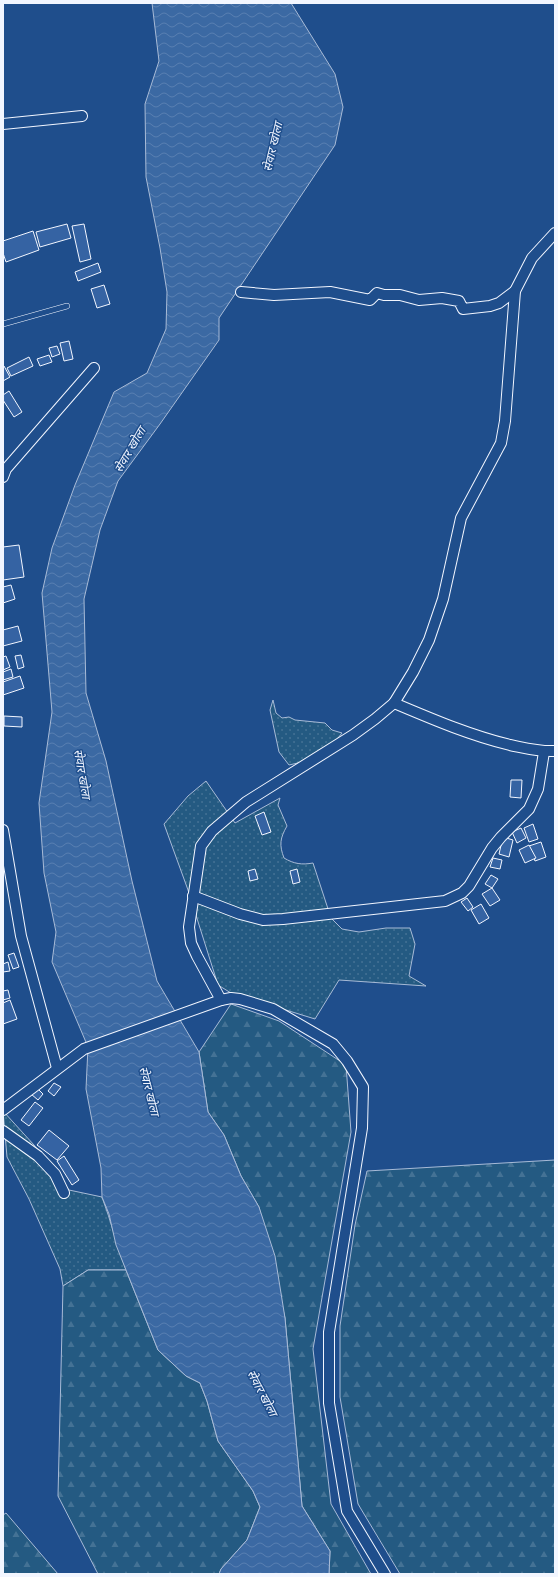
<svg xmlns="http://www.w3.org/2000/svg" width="558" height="1577" font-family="Figtree,'Noto Sans Devanagari',sans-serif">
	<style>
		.grass { fill: url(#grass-dots); stroke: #a8bbd7 }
		.forest { fill: url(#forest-firs); stroke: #a8bbd7 }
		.water { fill: url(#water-waves); stroke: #a8bbd7 }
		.building { fill: #3563a3; stroke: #f2f6ff }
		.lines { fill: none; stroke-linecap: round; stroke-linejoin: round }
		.service-casing { stroke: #f2f6ff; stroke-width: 6 }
		.minor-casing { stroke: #f2f6ff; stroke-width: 12 }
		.service { stroke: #1f4e8c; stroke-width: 5 }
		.minor { stroke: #1f4e8c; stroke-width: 10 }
		.labels { text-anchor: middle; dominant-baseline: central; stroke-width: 3; stroke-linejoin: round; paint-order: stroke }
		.water-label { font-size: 12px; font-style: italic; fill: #f2f6ff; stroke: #1f4e8c }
	</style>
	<defs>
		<pattern id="grass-dots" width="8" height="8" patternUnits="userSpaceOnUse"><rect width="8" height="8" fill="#245a82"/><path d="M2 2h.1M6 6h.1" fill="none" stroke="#447295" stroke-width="1.8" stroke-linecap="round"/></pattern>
		<pattern id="forest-firs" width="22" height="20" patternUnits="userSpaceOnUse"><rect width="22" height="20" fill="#245a82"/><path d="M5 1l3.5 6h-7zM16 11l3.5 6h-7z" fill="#447295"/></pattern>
		<pattern id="water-waves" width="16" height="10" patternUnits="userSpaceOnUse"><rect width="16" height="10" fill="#3b69a3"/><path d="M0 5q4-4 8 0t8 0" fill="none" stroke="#587fb1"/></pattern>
	</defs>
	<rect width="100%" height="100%" fill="#1f4e8c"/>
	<g class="grass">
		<polygon points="273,700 276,713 282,718 289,717 295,720 325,723 332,730 342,733 329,749 302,762 289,765 279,752 270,710"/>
		<path d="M206 781 235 823 280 798 278 805 287 826C280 838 279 845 284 858 294 864 302 865 313 863L331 918 342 929 359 932 386 928H410L415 944 409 976 426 986 339 980 315 1019 231 993 218 985 188 890 164 824 188 796Z"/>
		<path d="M3 1111 34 1145 69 1190 102 1197C111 1221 117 1246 126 1270H88L63 1286 60 1269 29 1199 7 1157Z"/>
	</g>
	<g class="forest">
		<polygon points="231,1004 279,1021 346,1065 351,1132 313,1349 331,1504 371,1574 329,1574 330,1551 302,1506 285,1318 259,1207 241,1176 224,1135 208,1112 199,1052"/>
		<polygon points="555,1160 555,1574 400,1574 358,1504 340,1397 340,1326 355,1225 367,1171"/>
		<polygon points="88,1270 126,1270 158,1350 186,1376 200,1383 207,1401 218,1441 253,1491 260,1507 247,1540 221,1569 219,1574 98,1574 58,1496 63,1286"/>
		<polygon points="6,1513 58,1574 3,1574 3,1515"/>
	</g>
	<polygon class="water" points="152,3 291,3 335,74 343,107 335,145 219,318 219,340 160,424 118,481 100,530 84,599 86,693 106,761 132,881 157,981 199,1052 208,1112 224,1135 241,1176 259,1207 275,1256 285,1318 302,1506 330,1551 329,1574 219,1574 221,1569 247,1540 260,1507 253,1491 218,1441 207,1401 200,1383 186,1376 158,1350 116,1245 109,1214 102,1197 101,1168 86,1089 88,1047 52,962 56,932 44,873 39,803 52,712 42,593 52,548 75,485 114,392 147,373 166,329 167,292 160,248 146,177 145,104 159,61"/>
	<g class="building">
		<polygon points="67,224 71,238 40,247 36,232"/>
		<polygon points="84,224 91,259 80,262 72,226"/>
		<polygon points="33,231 39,250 6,262 3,253 3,241"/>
		<polygon points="98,263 101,272 78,281 75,272"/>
		<polygon points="104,285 110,304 97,308 91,289"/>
		<polygon points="69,341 73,359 64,361 60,343"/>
		<polygon points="57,346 60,354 52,357 49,348"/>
		<polygon points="49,355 52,362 40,366 37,359"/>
		<polygon points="29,357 33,366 11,376 7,368"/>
		<polygon points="3,366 4,366 10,377 3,381"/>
		<polygon points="9,391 22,412 14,417 3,400 3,395"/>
		<polygon points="19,545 24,577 3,580 3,547"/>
		<polygon points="11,585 15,599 3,603 3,587"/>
		<polygon points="18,626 22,641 3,646 3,630"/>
		<polygon points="21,655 24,667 18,669 15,656"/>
		<polygon points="6,656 10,667 3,670 3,657"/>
		<polygon points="11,669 13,677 3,680 3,672"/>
		<polygon points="20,676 24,688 3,695 3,682"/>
		<polygon points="4,716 22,717 22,727 4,726"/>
		<polygon points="511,780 522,780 521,798 510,797"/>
		<polygon points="264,812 271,832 262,835 255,816"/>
		<polygon points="533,824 538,839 529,842 524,828"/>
		<polygon points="521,828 526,838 517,843 512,832"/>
		<polygon points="503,837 513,840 509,857 499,854"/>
		<polygon points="541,842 546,857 535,861 529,846"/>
		<polygon points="529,845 536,858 525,863 519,850"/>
		<polygon points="493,858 502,860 500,869 490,867"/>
		<polygon points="255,869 258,879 250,881 248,871"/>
		<polygon points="297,869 300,882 293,884 290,871"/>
		<polygon points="491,875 498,879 492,888 485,884"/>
		<polygon points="492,888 500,900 490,906 482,894"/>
		<polygon points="467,898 473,907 468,911 461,902"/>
		<polygon points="481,904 489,918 479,924 471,910"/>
		<polygon points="14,953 19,967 13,969 8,955"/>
		<polygon points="8,962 10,971 3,972 3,964"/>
		<polygon points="8,990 10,998 3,1000 3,991"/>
		<polygon points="10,1000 17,1019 3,1024 3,1003"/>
		<polygon points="54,1083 61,1087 54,1096 48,1091"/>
		<polygon points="37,1088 43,1094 38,1100 31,1094"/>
		<polygon points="35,1102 43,1108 29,1126 21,1120"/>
		<polygon points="49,1130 69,1146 57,1160 37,1145"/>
		<polygon points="64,1156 79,1180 72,1185 57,1161"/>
	</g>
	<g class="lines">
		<g class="service-casing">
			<polyline id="service" points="3,324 67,306"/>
		</g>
		<g class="minor-casing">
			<g id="minor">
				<polyline points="3,124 82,116"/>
				<polyline points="241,292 274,295 330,292 370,300 377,293 384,295 400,295 419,300 442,298 459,301 463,309 490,306 499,303 515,291"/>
				<polyline points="3,477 6,469 94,368"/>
				<path d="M394 703C432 719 469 735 510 745 525 748 540 752 555 751"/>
				<polyline points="3,830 21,936 57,1068"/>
				<polyline points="193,896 240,914 263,920 283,919 445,901 462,893 469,886 492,848 501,837 529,809 538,789 544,752"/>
				<polyline points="221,1000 231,998 240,999 273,1009 333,1044 347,1061 363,1087 362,1128 329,1332 329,1403 347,1511 385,1574"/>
				<polyline points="3,1110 84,1049 221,1000 197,956 191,943 189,927 201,846 212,831 246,802 353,735 375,719 394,703 413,672 429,640 443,599 461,518 501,443 505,421 515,291 532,258 555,233"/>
				<polyline points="3,1131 38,1156 55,1174 64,1193"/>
			</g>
		</g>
		<use href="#service" class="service"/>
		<use href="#minor" class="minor"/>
	</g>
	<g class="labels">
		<g class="water-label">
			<text transform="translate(273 147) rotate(-77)">सेवार खोला</text>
			<text transform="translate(130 450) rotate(-60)">सेवार खोला</text>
			<text transform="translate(82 774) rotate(80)">सेवार खोला</text>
			<text transform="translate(149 1091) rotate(76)">सेवार खोला</text>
			<text transform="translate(262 1393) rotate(62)">सेवार खोला</text>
		</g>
	</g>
	<rect width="558" height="1577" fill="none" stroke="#f2f6ff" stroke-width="8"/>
</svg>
